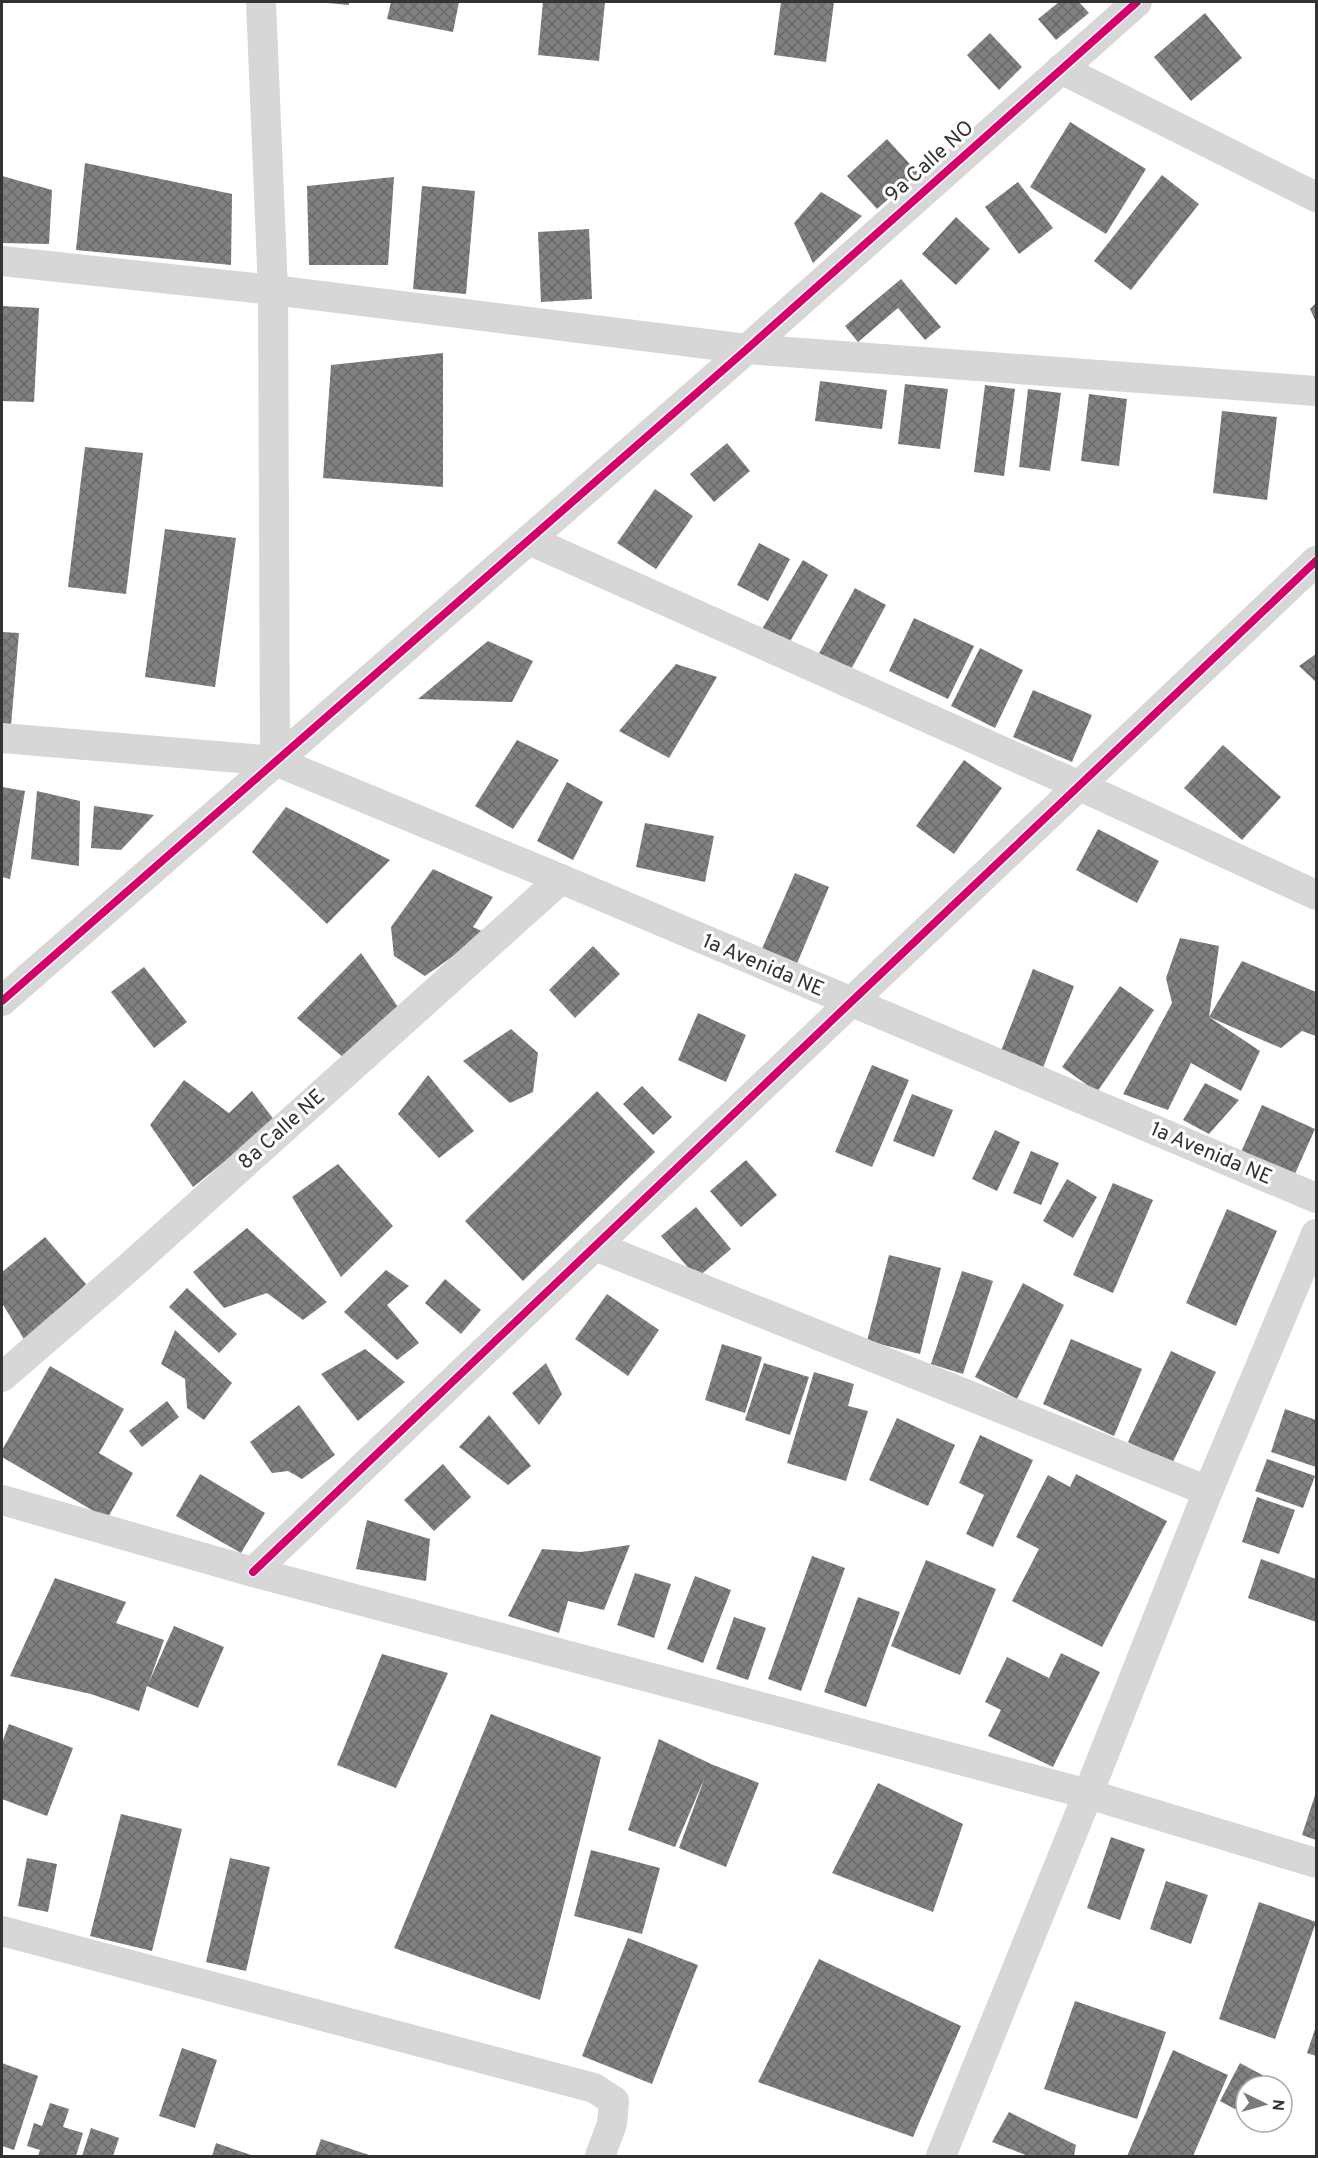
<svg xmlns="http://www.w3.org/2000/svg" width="1318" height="2158" font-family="Overpass,sans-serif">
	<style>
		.building { fill: url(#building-cross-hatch) }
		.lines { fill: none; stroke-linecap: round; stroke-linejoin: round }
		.minor { stroke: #d7d7d7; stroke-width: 30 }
		.cycleway-casing { stroke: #fff; stroke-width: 11 }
		.cycleway { stroke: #d6006c; stroke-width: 8 }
		.labels { text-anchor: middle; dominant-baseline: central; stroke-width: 6; stroke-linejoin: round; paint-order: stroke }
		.street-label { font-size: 21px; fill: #333; stroke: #fff }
	</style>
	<defs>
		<pattern id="building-cross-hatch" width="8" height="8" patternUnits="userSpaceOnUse" patternTransform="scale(1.5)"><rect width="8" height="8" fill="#818181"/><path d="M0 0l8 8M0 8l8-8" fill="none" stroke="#6a6a6a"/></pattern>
	</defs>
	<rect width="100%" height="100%" fill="#fff"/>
	<g class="building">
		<polygon points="328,2 349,2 349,5 328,3"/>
		<polygon points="391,2 459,2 453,32 387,19"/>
		<polygon points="543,2 605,2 599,61 538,55"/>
		<polygon points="781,2 834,2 826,62 774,55"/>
		<polygon points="1059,2 1079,2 1089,13 1056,40 1038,19"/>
		<polygon points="1205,13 1242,58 1191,101 1154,57"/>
		<polygon points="990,33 1022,67 999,90 967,55"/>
		<polygon points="1070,122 1146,169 1106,234 1030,187"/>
		<polygon points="887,139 918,173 877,209 847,176"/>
		<polygon points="85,163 232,194 231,265 76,250"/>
		<polygon points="1162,175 1199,204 1131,290 1094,261"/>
		<polygon points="2,176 52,190 49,244 2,243"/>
		<polygon points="394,177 388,265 309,265 307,186"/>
		<polygon points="1018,182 1053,228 1019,254 985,207"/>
		<polygon points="422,186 475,191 466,294 413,289"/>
		<polygon points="821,192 862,216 813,263 794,223"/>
		<polygon points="956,217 990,249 956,285 922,254"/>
		<polygon points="589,229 592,299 541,302 538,232"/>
		<polygon points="901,279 941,327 925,340 898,308 858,342 845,326"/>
		<polygon points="1316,303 1316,322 1310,309"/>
		<polygon points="2,306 39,308 34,402 2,401"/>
		<polygon points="443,353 443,487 323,478 331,365"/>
		<polygon points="820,381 887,390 882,429 815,421"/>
		<polygon points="905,384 948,389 940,449 898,444"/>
		<polygon points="985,385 1015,389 1004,476 974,472"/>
		<polygon points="1028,389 1061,393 1050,471 1019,467"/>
		<polygon points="1089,394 1127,399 1119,466 1081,461"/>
		<polygon points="1222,411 1277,417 1267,500 1213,493"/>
		<polygon points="727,443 750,471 714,502 690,474"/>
		<polygon points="85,447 143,453 126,594 68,587"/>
		<polygon points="655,489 693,516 656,569 617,543"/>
		<polygon points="165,529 236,538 215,687 145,677"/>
		<polygon points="759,543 790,559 768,601 737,585"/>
		<polygon points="803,560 828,575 788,645 762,629"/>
		<polygon points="855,588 886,605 848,675 817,657"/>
		<polygon points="914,618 974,646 948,699 889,671"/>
		<polygon points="2,632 19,633 11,725 2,725"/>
		<polygon points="488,641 533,661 512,702 418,699"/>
		<polygon points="980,648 1023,670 995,728 951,706"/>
		<polygon points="1316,654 1316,682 1299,666"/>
		<polygon points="676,664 717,677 669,758 619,731"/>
		<polygon points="1033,690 1092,715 1072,762 1013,737"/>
		<polygon points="517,740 559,760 513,829 475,806"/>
		<polygon points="1223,745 1281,797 1242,840 1184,788"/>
		<polygon points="964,760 1002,788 954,854 916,826"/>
		<polygon points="567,782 603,802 573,860 537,841"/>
		<polygon points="2,787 25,791 10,879 2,877"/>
		<polygon points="37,791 80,801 79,866 31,859"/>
		<polygon points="94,806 154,815 121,850 91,848"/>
		<polygon points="286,807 390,860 327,924 252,852"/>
		<polygon points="645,823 714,836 705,882 636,867"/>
		<polygon points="1098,829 1159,861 1137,903 1076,870"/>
		<polygon points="433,869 493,897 473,927 486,933 425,976 394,956 391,927"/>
		<polygon points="795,873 829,887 796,966 761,951"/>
		<polygon points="1180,938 1219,946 1209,1017 1260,1051 1241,1091 1191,1063 1168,1110 1123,1094 1172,1003 1166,978"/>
		<polygon points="593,946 620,974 575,1018 549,990"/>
		<polygon points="361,953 398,1007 345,1059 297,1018"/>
		<polygon points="1242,961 1316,992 1316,1036 1302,1031 1281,1048 1209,1017"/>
		<polygon points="144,967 187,1022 154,1048 111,992"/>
		<polygon points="1033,969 1074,986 1041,1073 999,1056"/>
		<polygon points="1120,986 1154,1010 1097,1092 1062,1067"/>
		<polygon points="698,1013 746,1035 726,1082 678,1060"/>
		<polygon points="511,1029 538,1053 533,1092 510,1103 463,1061"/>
		<polygon points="872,1065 909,1080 872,1167 835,1152"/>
		<polygon points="428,1075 474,1131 439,1158 398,1114"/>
		<polygon points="184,1080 229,1113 252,1091 275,1121 193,1187 150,1125"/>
		<polygon points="1205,1083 1239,1100 1209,1134 1183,1120"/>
		<polygon points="642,1086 672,1117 653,1135 623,1104"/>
		<polygon points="597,1091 655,1152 523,1281 465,1221"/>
		<polygon points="912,1094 953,1110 934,1157 893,1141"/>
		<polygon points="1262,1105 1315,1129 1294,1176 1241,1152"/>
		<polygon points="995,1130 1020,1142 997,1191 972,1179"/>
		<polygon points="1031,1151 1059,1163 1041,1205 1013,1193"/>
		<polygon points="746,1160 777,1195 741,1227 710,1191"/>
		<polygon points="338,1164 393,1226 341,1277 292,1197"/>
		<polygon points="1067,1179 1097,1197 1073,1238 1043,1221"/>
		<polygon points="1113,1183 1153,1200 1113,1293 1073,1275"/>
		<polygon points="696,1207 731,1249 697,1278 661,1236"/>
		<polygon points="1227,1209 1277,1231 1236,1326 1186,1303"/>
		<polygon points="247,1228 327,1302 303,1320 267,1293 224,1308 193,1272"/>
		<polygon points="45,1237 86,1284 28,1346 2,1303 2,1272"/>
		<polygon points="889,1255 941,1268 920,1354 867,1341"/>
		<polygon points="386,1270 409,1286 387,1305 419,1343 397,1360 344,1312"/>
		<polygon points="962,1271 993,1281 963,1374 931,1364"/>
		<polygon points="445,1279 481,1310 461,1334 425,1303"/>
		<polygon points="1023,1283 1064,1305 1017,1399 975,1377"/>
		<polygon points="187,1288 237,1334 219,1353 169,1307"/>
		<polygon points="607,1294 659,1330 628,1376 575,1339"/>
		<polygon points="175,1330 232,1383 204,1420 187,1408 185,1379 161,1364"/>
		<polygon points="1071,1339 1142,1369 1114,1436 1043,1404"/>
		<polygon points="722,1344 762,1357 745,1413 705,1400"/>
		<polygon points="365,1349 405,1382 358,1421 321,1374"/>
		<polygon points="1171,1351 1216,1372 1172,1464 1128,1442"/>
		<polygon points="546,1363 562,1394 539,1425 512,1393"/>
		<polygon points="764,1363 809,1377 790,1435 745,1420"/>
		<polygon points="50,1366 124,1409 99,1453 133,1473 107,1519 2,1457 2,1450"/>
		<polygon points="814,1372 854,1384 848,1406 868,1411 846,1481 787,1463"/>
		<polygon points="167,1401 179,1417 142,1447 129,1431"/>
		<polygon points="299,1405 335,1455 302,1479 288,1471 272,1473 250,1442"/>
		<polygon points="1285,1409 1316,1420 1316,1467 1271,1452"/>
		<polygon points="489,1415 531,1466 508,1485 459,1447"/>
		<polygon points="897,1418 955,1445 928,1506 869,1480"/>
		<polygon points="980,1435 1033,1460 993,1547 966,1534 984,1495 959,1483"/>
		<polygon points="1267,1459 1315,1476 1303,1508 1255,1491"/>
		<polygon points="443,1464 471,1497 434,1531 404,1500"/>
		<polygon points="200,1474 265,1513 241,1553 176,1516"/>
		<polygon points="1076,1474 1167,1521 1102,1647 1012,1601 1039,1549 1016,1537 1048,1475 1070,1487"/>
		<polygon points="1257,1497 1295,1510 1279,1554 1242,1542"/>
		<polygon points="367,1520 430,1539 426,1581 356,1569"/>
		<polygon points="630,1545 604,1610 568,1601 559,1633 508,1616 542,1549 581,1552"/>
		<polygon points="812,1556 845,1568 801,1691 768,1679"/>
		<polygon points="1261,1559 1316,1579 1316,1622 1248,1598"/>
		<polygon points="926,1560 996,1589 960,1675 891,1646"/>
		<polygon points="635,1573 671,1584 654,1638 617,1625"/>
		<polygon points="695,1576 731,1590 703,1663 667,1649"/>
		<polygon points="55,1578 126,1602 116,1623 164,1640 149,1682 174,1626 224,1647 198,1708 147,1686 139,1711 91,1694 10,1676"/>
		<polygon points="858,1597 900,1612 866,1707 824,1692"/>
		<polygon points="734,1617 766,1628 748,1680 716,1669"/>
		<polygon points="1061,1653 1100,1672 1053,1767 988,1736 1001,1710 985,1702 1007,1657 1049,1678"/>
		<polygon points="382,1654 448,1673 396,1788 337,1765"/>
		<polygon points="491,1714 601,1757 540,2000 394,1948"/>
		<polygon points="9,1724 73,1748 47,1816 2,1799 2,1743"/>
		<polygon points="659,1739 711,1764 759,1783 726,1867 679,1848 705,1777 675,1847 628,1830"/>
		<polygon points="878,1783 963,1824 933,1912 832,1873"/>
		<polygon points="1316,1792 1316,1840 1302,1835"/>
		<polygon points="121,1814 182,1829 152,1951 90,1936"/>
		<polygon points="1111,1837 1145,1849 1120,1920 1087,1908"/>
		<polygon points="591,1850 660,1868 642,1934 574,1916"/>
		<polygon points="27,1858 57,1864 48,1912 18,1906"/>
		<polygon points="230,1858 270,1867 246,1971 206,1962"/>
		<polygon points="1166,1881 1208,1895 1191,1944 1150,1929"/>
		<polygon points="1259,1902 1316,1922 1275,2039 1219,2019"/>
		<polygon points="628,1938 698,1965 652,2084 582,2056"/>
		<polygon points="819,1959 961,2026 913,2137 758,2082"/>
		<polygon points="1075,2001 1166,2032 1137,2119 1044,2089"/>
		<polygon points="1316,2026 1316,2056 1307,2053"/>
		<polygon points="182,2048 217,2060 195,2128 159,2116"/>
		<polygon points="1173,2050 1228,2075 1193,2156 1127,2156"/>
		<polygon points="2,2063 38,2076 14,2150 2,2146"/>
		<polygon points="1240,2063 1288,2089 1282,2100 1282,2086 1246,2086 1246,2115 1220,2101"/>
		<polygon points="50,2103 69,2109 63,2127 83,2133 76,2156 38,2156 40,2150 27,2146 34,2123 42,2126"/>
		<polygon points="1009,2112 1076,2145 1074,2156 1028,2156 992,2142"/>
		<polygon points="91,2128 119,2138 113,2156 82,2156"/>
		<polygon points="321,2139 372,2156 315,2156"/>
		<polygon points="216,2143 254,2156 212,2156"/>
	</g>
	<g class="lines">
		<g class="minor">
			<polyline points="261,2 273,290 275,761"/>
			<polyline points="1061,69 1316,197"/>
			<polyline points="2,261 273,290 747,349 1316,391"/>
			<polyline points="529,540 1080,786 1316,895"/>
			<polyline points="2,738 275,761 561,879 1316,1198"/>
			<polyline points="2,1001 747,349 1137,2"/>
			<polyline points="595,1246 1208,1491"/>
			<polyline points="2,1377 126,1270 561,879"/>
			<polyline points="2,1500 253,1572 1088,1794 1316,1863"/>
			<polyline points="253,1572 850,1003 1316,561"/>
			<polyline points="2,1931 594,2088 614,2101 612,2124 600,2156"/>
			<polyline points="941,2156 1088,1794 1208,1491 1316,1234"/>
		</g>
		<g class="cycleway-casing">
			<g id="cycleway">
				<polyline points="2,1001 747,349 1137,2"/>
				<polyline points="253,1572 850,1003 1316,561"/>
			</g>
		</g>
		<use href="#cycleway" class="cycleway"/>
	</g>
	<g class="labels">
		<g class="street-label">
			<text transform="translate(930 162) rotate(-42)">9a Calle NO</text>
			<text transform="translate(763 966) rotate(23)">1a Avenida NE</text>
			<text transform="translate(282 1130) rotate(-42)">8a Calle NE</text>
			<text transform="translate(1211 1154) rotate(23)">1a Avenida NE</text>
		</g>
	</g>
	<rect width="1318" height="2158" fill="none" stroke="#333333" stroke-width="6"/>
	<g transform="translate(1264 2104) rotate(95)"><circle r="28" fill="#ffffff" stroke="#adadad" stroke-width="1.5"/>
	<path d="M0-4.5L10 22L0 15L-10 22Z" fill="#7a7a7a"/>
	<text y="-9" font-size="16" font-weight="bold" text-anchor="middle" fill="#333333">N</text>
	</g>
</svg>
